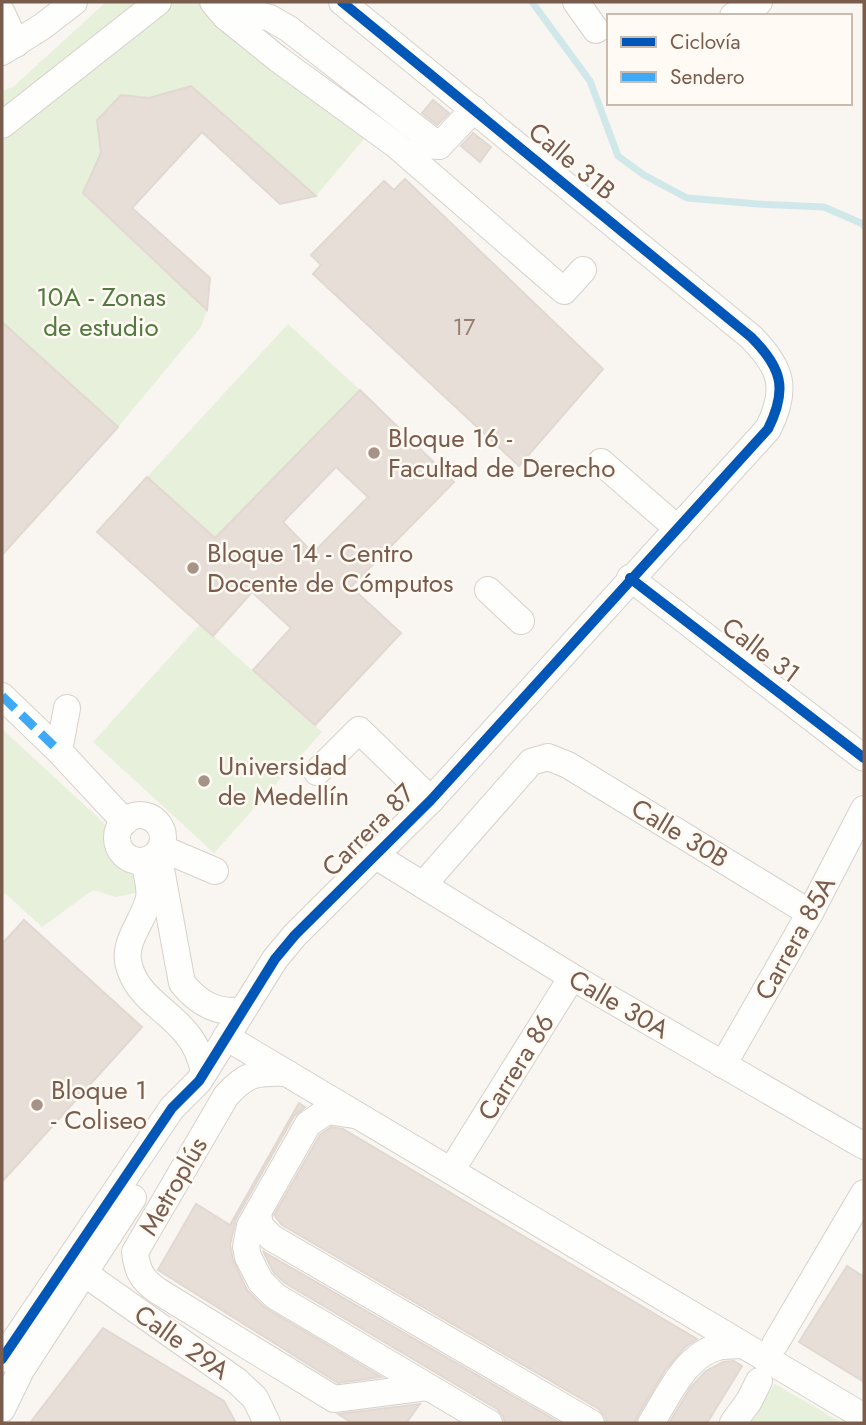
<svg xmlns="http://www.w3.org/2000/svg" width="866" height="1425" font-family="Jost,sans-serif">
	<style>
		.green { fill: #e7f0db }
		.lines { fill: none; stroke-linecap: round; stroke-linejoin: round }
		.stream { stroke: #d0e8ea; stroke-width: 7 }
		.building { fill: #e6ded7; stroke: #e2d8d2; stroke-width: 2; fill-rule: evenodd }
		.minor-casing { stroke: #d7d1cb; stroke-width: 28 }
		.minor { stroke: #fefefd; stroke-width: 26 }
		.quiet { stroke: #3fa9f5; stroke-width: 9; stroke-dasharray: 18 9; stroke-linecap: butt }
		.cycleway-casing { stroke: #fffaf3; stroke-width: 15 }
		.cycleway { stroke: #0057b8; stroke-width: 10 }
		.poi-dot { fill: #a69286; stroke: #fffaf3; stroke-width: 2.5 }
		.labels { text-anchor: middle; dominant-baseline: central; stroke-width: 5; stroke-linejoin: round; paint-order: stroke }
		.number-label { font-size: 23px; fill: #977e72 }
		.street-label { font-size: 26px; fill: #7a5c4d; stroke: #fffaf3 }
		.park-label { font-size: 26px; fill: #537a41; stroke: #fffaf3 }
		.poi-label { font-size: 26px; fill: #7a5c4d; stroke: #fffaf3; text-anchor: start }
	</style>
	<rect width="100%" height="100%" fill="#f9f5f0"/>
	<g class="green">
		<polygon points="106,2 213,2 373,128 316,196 191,86 149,98 121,95 97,120 101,153 83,194 207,310 201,327 118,427 2,322 2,91 13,87"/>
		<polygon points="288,324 360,390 215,538 147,477"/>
		<polygon points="200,624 322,732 214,853 93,742"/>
		<path d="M2 729 117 835C117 849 123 857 136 862L140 892 116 897 93 890 42 927 5 893 2 896Z"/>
		<polygon points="775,1384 842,1423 747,1423"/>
	</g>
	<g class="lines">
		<polyline class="stream" points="532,2 590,81 618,156 644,175 687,198 758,204 824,207 863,224 864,226"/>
	</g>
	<g class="building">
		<polygon points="191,86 316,196 280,204 202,132 132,208 210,278 207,310 83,193 101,153 97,120 121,95 149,98"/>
		<polygon points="433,100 449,113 437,125 422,113"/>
		<polygon points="473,133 491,147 480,162 461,146"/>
		<polygon points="405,179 603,369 519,466 313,274 321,265 311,255 384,181 394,190"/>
		<polygon points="2,322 118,427 2,555"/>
		<path d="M360 390 454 482 351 587 401 633 315 725 253 670 291 628 252 592 213 636 97 532 147 477 215 538ZM336 467 368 497 313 553 283 522Z"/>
		<polygon points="24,920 142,1027 2,1182 2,944"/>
		<polygon points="299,1103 305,1107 294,1116 236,1219 230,1245 233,1260 247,1290 264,1307 381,1377 338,1383 158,1270 196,1204 230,1225"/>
		<polygon points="331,1127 343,1129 697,1339 685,1347 666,1369 638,1415 635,1423 607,1423 605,1416 599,1409 282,1225 274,1215 320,1135"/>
		<polygon points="263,1251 264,1252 560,1423 505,1423 503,1416 497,1409 285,1283 274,1273"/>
		<polygon points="847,1266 864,1277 864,1382 799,1342"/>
		<polygon points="103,1328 224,1401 236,1423 30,1423"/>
		<polygon points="734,1361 742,1366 707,1423 669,1423 691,1387 706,1371 723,1362"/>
		<polygon points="420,1404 406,1423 352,1423 338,1414"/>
	</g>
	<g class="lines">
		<g class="minor-casing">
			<g id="minor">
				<polyline points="213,2 226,17 278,59 396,145 564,291 583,270"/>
				<polyline points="576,2 596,30"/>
				<polyline points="2,13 16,44"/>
				<polyline points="733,16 759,2"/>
				<polyline points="226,17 244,11 270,18 289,29 439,146"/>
				<polyline points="2,52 43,26 74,2"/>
				<polyline points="2,125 158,2"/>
				<polyline points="423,145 439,146 474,109"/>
				<polyline points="601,462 678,529"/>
				<polyline points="630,578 864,758"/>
				<polyline points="488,590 521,621"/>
				<polyline points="2,696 59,751 125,822"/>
				<polyline points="59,751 67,708"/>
				<polyline points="317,772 359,730 431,800"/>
				<circle cx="140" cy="838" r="23"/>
				<polyline points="161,848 215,871"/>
				<polyline points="376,856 572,977 864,1146"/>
				<path d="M144 861C146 872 151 887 149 898 144 922 120 943 130 969 140 999 168 1010 186 1033 196 1044 201 1058 204 1072"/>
				<path d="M161 869 182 983C198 1003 217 1014 242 1010"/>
				<polyline points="423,885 531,762 548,757 568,765 810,913"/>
				<polyline points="226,1037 864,1417"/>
				<polyline points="723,1065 810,913 864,809"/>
				<path d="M287 1073C257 1072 246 1073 226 1096L135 1252C137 1271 142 1280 158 1291L334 1399 427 1387"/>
				<polyline points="354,1115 327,1111 308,1124 250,1226 246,1247 248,1257 261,1282 275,1296 489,1423"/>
				<polyline points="459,1158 572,977"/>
				<polyline points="258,1212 260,1226 272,1238 591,1423"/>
				<polyline points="84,1273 237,1381 255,1398 267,1423"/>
				<polyline points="775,1344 864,1193"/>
				<path d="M2 1359 172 1108 199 1081 275 959 295 935 431 800 768 429C788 389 782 368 751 337L342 2"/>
				<polyline points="2,1409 21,1370 133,1198"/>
				<path d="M651 1423C668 1397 685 1355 718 1347 725 1345 733 1346 740 1345"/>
				<polyline points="733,1423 749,1401 759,1381"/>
			</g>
		</g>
		<use href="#minor" class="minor"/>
		<polyline class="quiet" points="2,696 59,751"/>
		<g class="cycleway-casing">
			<g id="cycleway">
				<polyline points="630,578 864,758"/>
				<path d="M2 1359 172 1108 199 1081 275 959 295 935 431 800 768 429C788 389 782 368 751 337L342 2"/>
			</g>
		</g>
		<use href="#cycleway" class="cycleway"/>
	</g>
	<g class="poi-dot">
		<circle cx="374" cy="453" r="7"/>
		<circle cx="193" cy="568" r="7"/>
		<circle cx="204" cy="781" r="7"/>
		<circle cx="37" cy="1105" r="7"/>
	</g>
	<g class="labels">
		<g class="number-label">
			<text x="464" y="327">17</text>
		</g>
		<g class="street-label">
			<text transform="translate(572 161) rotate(40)">Calle 31B</text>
			<text transform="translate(761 650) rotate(37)">Calle 31</text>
			<text transform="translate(368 830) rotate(-45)">Carrera 87</text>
			<text transform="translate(680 833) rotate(31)">Calle 30B</text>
			<text transform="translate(795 938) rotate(-61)">Carrera 85A</text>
			<text transform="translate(619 1004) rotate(30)">Calle 30A</text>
			<text transform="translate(516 1067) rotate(-58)">Carrera 86</text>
			<text transform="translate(173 1186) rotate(-60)">Metroplús</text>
			<text transform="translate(182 1342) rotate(35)">Calle 29A</text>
		</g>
		<g class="park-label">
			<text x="101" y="297">10A - Zonas<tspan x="101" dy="30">de estudio</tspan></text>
		</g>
		<g class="poi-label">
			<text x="388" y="438">Bloque 16 -<tspan x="388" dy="30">Facultad de Derecho</tspan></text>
			<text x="207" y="553">Bloque 14 - Centro<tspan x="207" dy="30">Docente de Cómputos</tspan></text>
			<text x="218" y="766">Universidad<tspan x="218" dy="30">de Medellín</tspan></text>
			<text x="51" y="1090">Bloque 1<tspan x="51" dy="30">- Coliseo</tspan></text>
		</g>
	</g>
	<rect width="866" height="1425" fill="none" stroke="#7a5c4d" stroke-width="7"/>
	<rect x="607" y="14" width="245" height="91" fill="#fffaf3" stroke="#cabbb1" stroke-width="2"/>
	<rect x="621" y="37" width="35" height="10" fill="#0057b8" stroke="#cabbb1" stroke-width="2"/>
	<text x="670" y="49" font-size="21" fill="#7a5c4d">Ciclovía</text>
	<rect x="621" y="72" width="35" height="10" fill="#3fa9f5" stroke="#cabbb1" stroke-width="2"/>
	<text x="670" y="84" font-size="21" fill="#7a5c4d">Sendero</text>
</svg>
